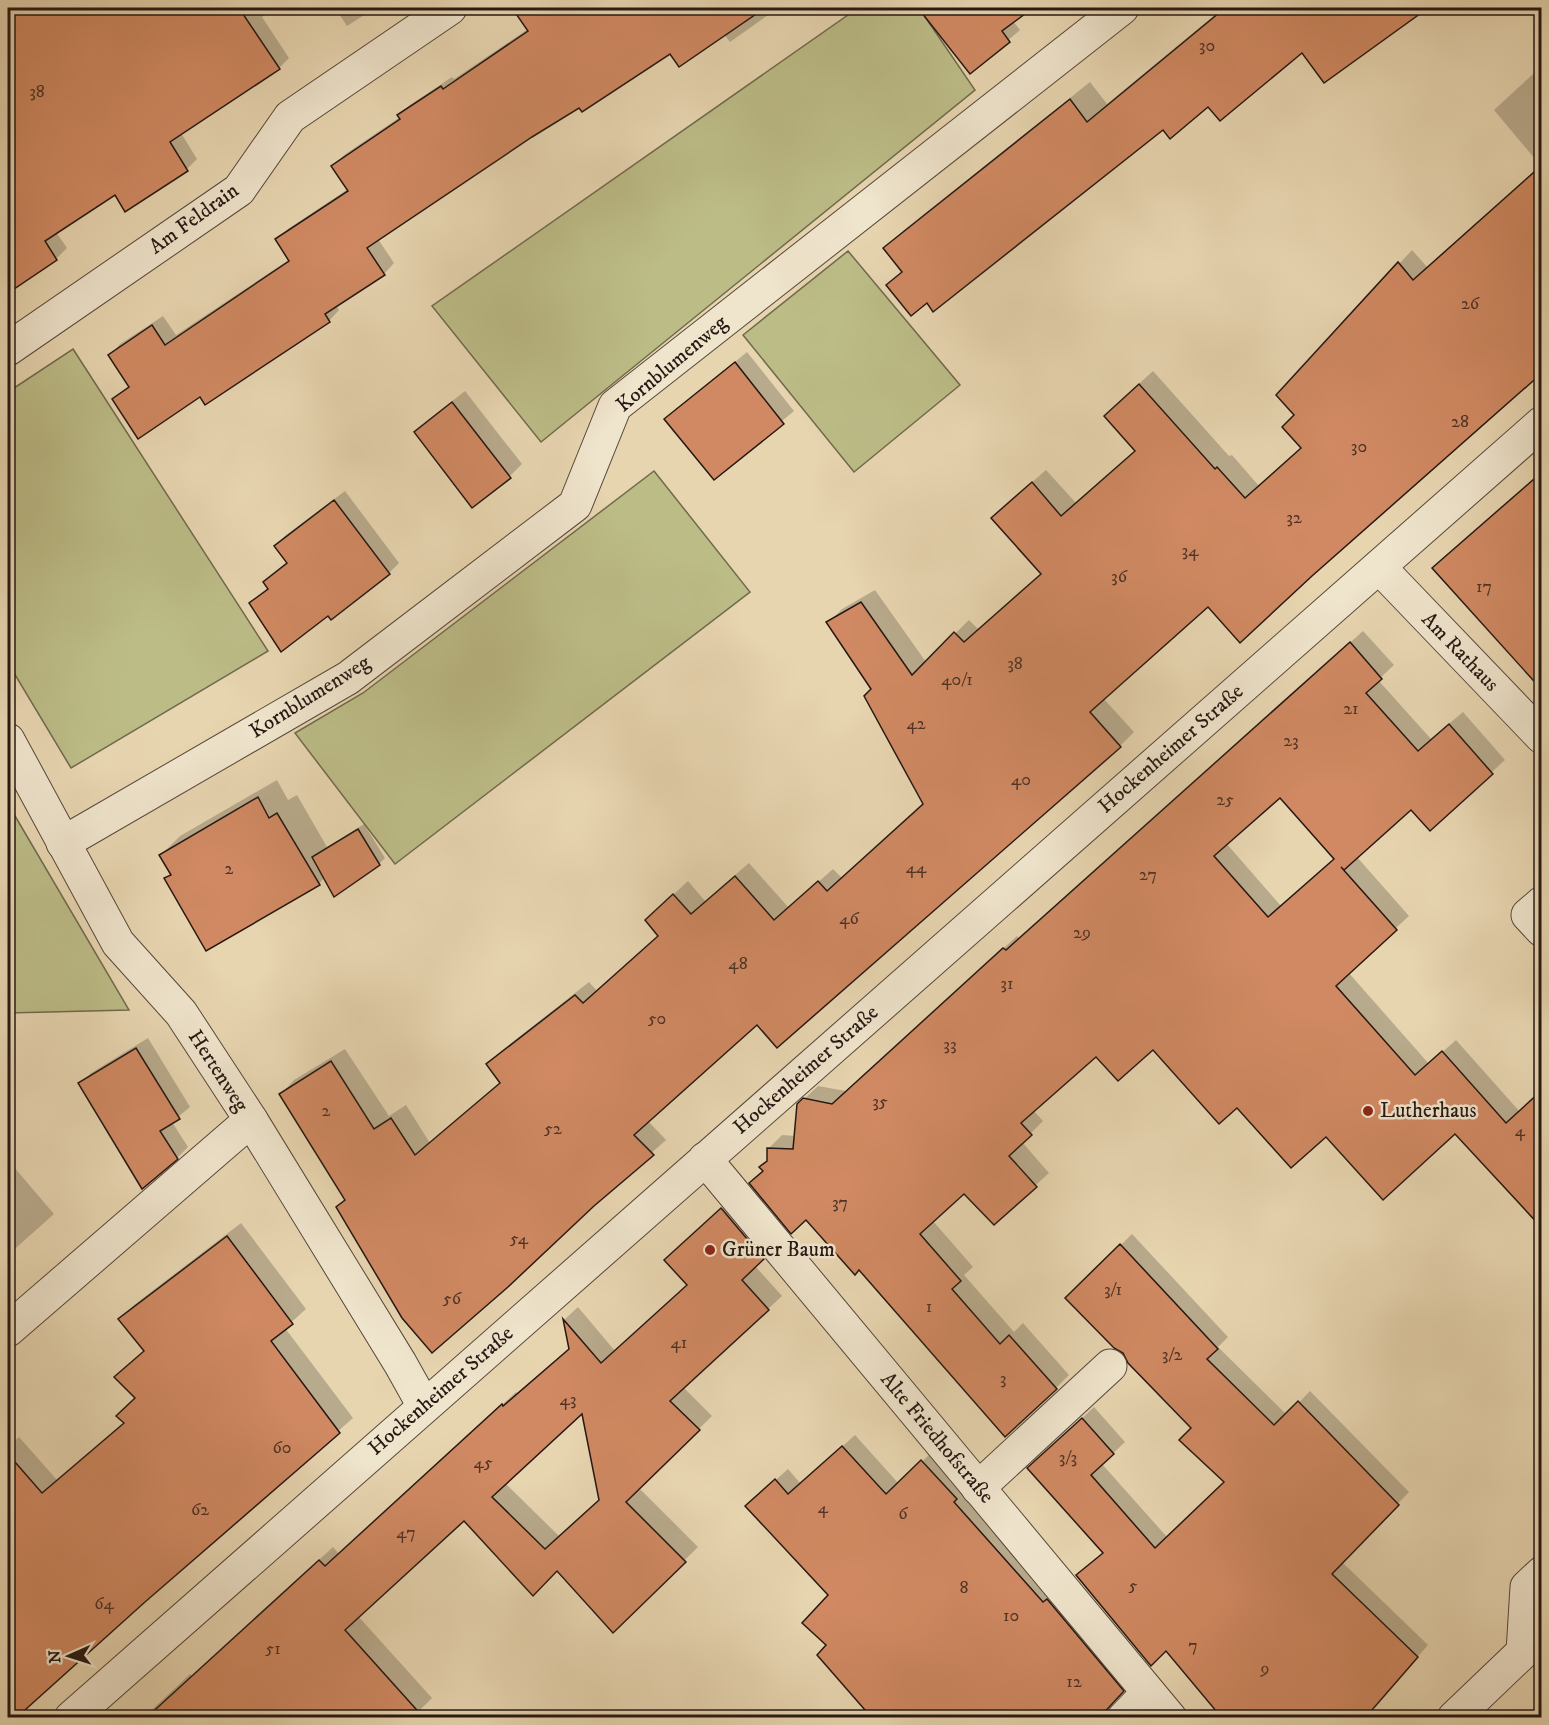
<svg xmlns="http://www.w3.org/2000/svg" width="1549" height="1725" font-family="'IM FELL DW Pica',serif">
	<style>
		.green { fill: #bcbc87; stroke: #706a4d; stroke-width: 1.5 }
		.shadow { fill: #0003; fill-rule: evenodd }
		.building { fill: #d08962; stroke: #251813; stroke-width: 1.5; fill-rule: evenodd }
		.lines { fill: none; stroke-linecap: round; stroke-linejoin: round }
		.minor-casing { stroke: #56473a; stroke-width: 35 }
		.minor { stroke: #efe4cc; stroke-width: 33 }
		.poi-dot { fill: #8f2418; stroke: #efe4cc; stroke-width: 2 }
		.labels { text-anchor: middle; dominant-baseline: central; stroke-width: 5; stroke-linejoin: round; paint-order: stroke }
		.number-label { font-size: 18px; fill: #503427 }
		.street-label { font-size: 21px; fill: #251813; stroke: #efe4cc }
		.poi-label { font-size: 21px; fill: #251813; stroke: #efe4cc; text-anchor: start }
	</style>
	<rect width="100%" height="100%" fill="#e7d5b0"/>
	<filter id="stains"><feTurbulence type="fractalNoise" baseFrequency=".00333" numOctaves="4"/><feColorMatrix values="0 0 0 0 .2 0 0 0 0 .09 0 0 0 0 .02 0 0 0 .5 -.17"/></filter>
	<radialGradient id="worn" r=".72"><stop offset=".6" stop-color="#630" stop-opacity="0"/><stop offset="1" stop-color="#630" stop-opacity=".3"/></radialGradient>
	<g class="green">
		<polygon points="858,8 919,8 975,90 541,442 432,306"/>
		<polygon points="848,251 960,385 854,472 743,335"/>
		<polygon points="73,349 268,651 71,768 8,663 8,392"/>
		<polygon points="654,471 750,592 395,864 295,733 363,693"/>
		<polygon points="8,804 129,1010 8,1013"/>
	</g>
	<g class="shadow">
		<polygon points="19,8 277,8 262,17 289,58 279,68 181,133 197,159 187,169 125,210 115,193 56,232 67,248 56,259 8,291 8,15"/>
		<polygon points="335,8 375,8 347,26"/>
		<polygon points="535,8 579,8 581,11 587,8 778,8 730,42 724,34 670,52 531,136 378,239 394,263 384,274 336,305 339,310 329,321 200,395 114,399 130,385 110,355 120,344 163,316 176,335 290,259 277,240 288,229 348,189 333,166 344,155 400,117 399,115 410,105 452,77 454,79 528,29 533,9"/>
		<polygon points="935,8 1031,8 1013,21 1020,30 971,72 926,16"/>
		<polygon points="1223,8 1426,8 1324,81 1302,51 1209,105 1163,128 927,301 888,285 903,270 885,248 904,230 1090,82 1107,104"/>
		<polygon points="1533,74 1542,83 1542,371 1208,605 1103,698 1134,732 1120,746 777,1046 757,1023 648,1121 666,1140 593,1205 337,1207 346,1198 281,1094 294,1080 345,1049 389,1116 406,1105 430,1143 501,1082 488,1064 501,1051 589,982 597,991 660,935 660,907 688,881 705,901 749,863 789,908 833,869 842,878 925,804 873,689 828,623 842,609 875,590 926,662 969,620 979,630 1042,573 1007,504 1046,470 1076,503 1136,450 1119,402 1153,371 1229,456 1232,455 1259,486 1302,448 1296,415 1278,395 1412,250 1428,268 1541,166 1494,110"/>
		<polygon points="747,352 794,411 714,478 666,419"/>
		<polygon points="465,391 522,464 510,476 416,432 428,420"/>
		<polygon points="345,491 399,563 389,573 328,614 251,603 269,587 265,582 288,562 276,546 286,535"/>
		<path d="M1363 631 1394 665 1378 680 1431 739 1463 712 1505 760 1430 829 1411 808 1357 857 1409 916 1348 972 1429 1064 1456 1040 1520 1112 1542 1225 1455 1132 1326 1134 1237 1105 1153 1048 1096 1055 1033 1110 1043 1121 1022 1142 1049 1173 994 1223 964 1192 933 1221 973 1267 964 1275 1014 1332 1023 1323 1069 1375 1056 1388 859 1269 764 1170 769 1160V1148L782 1135 796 1136 798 1105 818 1086 846 1091 1017 936 1020 939ZM1280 796 1335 858 1281 906 1226 843Z"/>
		<polygon points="277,780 288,800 297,795 327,847 364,824 385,858 379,864 325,877 319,884 166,879 171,873 161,855 180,836"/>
		<polygon points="148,1038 190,1107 172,1122 188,1147 177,1158 80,1084 91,1073"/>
		<polygon points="13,1166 54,1214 8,1255 8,1171"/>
		<path d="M736 1196 777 1245 755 1266 782 1296 683 1387 712 1416 639 1488 698 1547 613 1631 557 1569 464 1519 358 1616 432 1698 412 1718H143L190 1674 192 1676 333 1547 339 1554 516 1392 517 1393 570 1348 565 1319 578 1307 615 1351 688 1284 679 1247ZM583 1412 601 1499 559 1536 505 1483Z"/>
		<polygon points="241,1223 306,1309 285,1328 353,1418 13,1718 8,1718 8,1447 19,1437 57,1480 125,1422 137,1398 145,1350 120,1319 134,1305"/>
		<polygon points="1132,1234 1228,1337 1218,1347 1287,1415 1310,1391 1409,1492 1342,1562 1428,1645 1364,1718 1166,1649 1078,1575 1104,1552 1041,1457 1094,1407 1125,1442 1102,1464 1167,1537 1225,1482 1193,1428 1124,1352 1067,1298"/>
		<polygon points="855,1435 899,1484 934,1450 1134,1679 1095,1718 828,1645 830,1595 759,1495 788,1469 801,1484"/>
	</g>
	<g class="building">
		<polygon points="23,8 239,8 280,69 170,142 188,171 125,212 115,195 45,241 57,260 8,293 8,17"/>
		<polygon points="512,8 765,8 679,67 670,54 582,112 579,108 532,137 367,248 385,275 325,314 330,322 205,405 200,397 138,439 112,399 129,387 108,355 152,325 165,345 289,261 275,239 348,191 331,166 400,119 397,115 441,86 443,89 528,31"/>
		<polygon points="918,8 1033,8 1002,31 1010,42 970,74"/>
		<polygon points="1225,8 1428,8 1324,83 1302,53 1220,121 1208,107 1170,139 1163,130 933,312 927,303 911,316 886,285 902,272 883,248 1070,99 1087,122"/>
		<polygon points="1542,165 1542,373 1312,576 1240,643 1208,607 1090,712 1121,747 777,1048 757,1025 634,1135 654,1155 594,1206 508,1287 432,1353 402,1318 336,1207 345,1200 279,1094 331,1061 374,1129 391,1118 415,1155 500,1083 486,1064 575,995 583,1003 658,936 645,920 673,894 691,914 735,876 774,920 818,881 827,891 923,804 864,696 871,689 826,622 861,602 912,675 954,632 964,642 1041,574 991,518 1032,482 1061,516 1135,451 1104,416 1139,384 1215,469 1217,467 1245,498 1301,448 1282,427 1294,415 1276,395 1398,262 1413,280"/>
		<polygon points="735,362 784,424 714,480 664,419"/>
		<polygon points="452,402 511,478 472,508 414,432"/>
		<polygon points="1542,472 1542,690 1432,568"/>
		<polygon points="334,500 390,574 331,620 328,616 281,652 249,603 268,589 263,582 287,563 274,546"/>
		<path d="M1350 642 1382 679 1366 693 1418 751 1449 724 1493 774 1430 831 1411 810 1344 870 1341 867 1397 930 1336 986 1415 1075 1442 1051 1506 1123 1542 1090V1228L1455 1134 1383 1200 1326 1137 1291 1168 1237 1108 1219 1124 1153 1050 1118 1081 1096 1057 1021 1123 1032 1135 1009 1156 1037 1187 994 1225 964 1194 920 1234 961 1281 952 1289 1000 1344 1009 1335 1057 1389 1005 1437 859 1270 855 1275 806 1220 791 1234 749 1183 763 1171 759 1167 767 1161V1148L793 1149 797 1104 803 1098 832 1104 1003 948 1006 950ZM1280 798 1334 859 1268 917 1214 856Z"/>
		<polygon points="258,797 269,818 277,813 320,885 206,951 164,878 171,875 159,855"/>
		<polygon points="358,829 380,865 334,897 312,857"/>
		<polygon points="136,1048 180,1119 160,1131 178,1159 142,1189 78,1083"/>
		<path d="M721 1208 764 1259 742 1280 769 1310 670 1401 700 1430 626 1502 686 1562 613 1633 557 1571 533 1596 464 1521 345 1630 424 1718H146L319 1560 325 1566 502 1404 503 1406 569 1349 563 1319 601 1363 687 1285 664 1260ZM582 1414 599 1500 545 1549 492 1497Z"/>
		<polygon points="227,1236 293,1324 271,1341 340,1433 145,1602 16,1718 8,1718 8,1454 42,1493 124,1423 116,1416 135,1398 114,1377 144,1351 118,1319"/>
		<polygon points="1120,1244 1218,1349 1207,1359 1274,1425 1298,1401 1399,1505 1332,1574 1418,1657 1365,1718 1222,1718 1166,1651 1151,1666 1076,1575 1103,1553 1027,1468 1082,1418 1114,1454 1091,1475 1155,1548 1224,1482 1179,1440 1191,1428 1128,1363 1123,1353 1114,1348 1065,1298"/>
		<polygon points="842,1446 886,1494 921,1460 957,1499 954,1502 1043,1602 1047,1599 1124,1691 1099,1718 872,1718 817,1655 826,1645 802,1623 828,1595 745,1506 775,1479 788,1494"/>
	</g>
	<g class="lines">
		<g class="minor-casing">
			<g id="minor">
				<polyline points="8,349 239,190 290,117 450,8"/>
				<polyline points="1379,567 1542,737"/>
				<polyline points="8,740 118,943 181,1013 251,1120 400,1363 424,1406"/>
				<polyline points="63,843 348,678 575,505 615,406 1122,8"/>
				<polyline points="1542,903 1528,915 1542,930"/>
				<polyline points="705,1159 1170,1718"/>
				<polyline points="8,1330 251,1120"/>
				<polyline points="978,1488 1110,1366"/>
				<polyline points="71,1718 1542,423"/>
				<polyline points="1124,1718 1148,1693"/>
				<polyline points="1454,1718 1523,1652 1527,1587 1542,1573"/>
			</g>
		</g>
		<use href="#minor" class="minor"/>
	</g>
	<g class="poi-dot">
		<circle cx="1368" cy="1111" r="6"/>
		<circle cx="710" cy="1250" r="6"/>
	</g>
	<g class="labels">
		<g class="number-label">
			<text x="1207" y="46">30</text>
			<text x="37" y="92">38</text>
			<text x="1470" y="304">26</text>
			<text x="1460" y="422">28</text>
			<text x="1359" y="447">30</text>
			<text x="1294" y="518">32</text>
			<text x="1190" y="551">34</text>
			<text x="1119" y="577">36</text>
			<text x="1484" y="587">17</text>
			<text x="1015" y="664">38</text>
			<text x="957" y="680">40/1</text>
			<text x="1351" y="709">21</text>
			<text x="916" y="724">42</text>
			<text x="1291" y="741">23</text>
			<text x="1021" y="780">40</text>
			<text x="1225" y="800">25</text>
			<text x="916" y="868">44</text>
			<text x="229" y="869">2</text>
			<text x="1148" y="875">27</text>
			<text x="849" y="919">46</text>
			<text x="1082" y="933">29</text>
			<text x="738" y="964">48</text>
			<text x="1007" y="984">31</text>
			<text x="657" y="1019">50</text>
			<text x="950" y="1045">33</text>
			<text x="880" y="1102">35</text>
			<text x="326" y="1111">2</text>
			<text x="553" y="1129">52</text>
			<text x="1520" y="1131">4</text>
			<text x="840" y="1203">37</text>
			<text x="519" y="1239">54</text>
			<text x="1113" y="1290">3/1</text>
			<text x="452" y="1299">56</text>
			<text x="929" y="1307">1</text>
			<text x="679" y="1343">41</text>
			<text x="1172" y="1355">3/2</text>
			<text x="1003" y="1379">3</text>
			<text x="568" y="1400">43</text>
			<text x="282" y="1448">60</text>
			<text x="1068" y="1458">3/3</text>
			<text x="483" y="1463">45</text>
			<text x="823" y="1508">4</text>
			<text x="200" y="1510">62</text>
			<text x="903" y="1514">6</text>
			<text x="406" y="1533">47</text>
			<text x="1133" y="1586">5</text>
			<text x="964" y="1588">8</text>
			<text x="104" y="1604">64</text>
			<text x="1011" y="1616">10</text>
			<text x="1193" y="1646">7</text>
			<text x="273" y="1649">51</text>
			<text x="1265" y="1669">9</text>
			<text x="1074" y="1682">12</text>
		</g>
		<g class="street-label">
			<text transform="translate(194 219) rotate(-36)">Am Feldrain</text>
			<text transform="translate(672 364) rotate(-40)">Kornblumenweg</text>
			<text transform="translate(1460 652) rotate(46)">Am Rathaus</text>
			<text transform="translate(310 697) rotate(-32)">Kornblumenweg</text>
			<text transform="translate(1171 749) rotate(-41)">Hockenheimer Straße</text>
			<text transform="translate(806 1070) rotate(-41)">Hockenheimer Straße</text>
			<text transform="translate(218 1071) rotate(57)">Hertenweg</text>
			<text transform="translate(441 1391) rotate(-41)">Hockenheimer Straße</text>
			<text transform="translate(937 1438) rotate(50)">Alte Friedhofstraße</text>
		</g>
		<g class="poi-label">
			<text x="1380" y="1111">Lutherhaus</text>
			<text x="722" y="1250">Grüner Baum</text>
		</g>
	</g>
	<rect width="1549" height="1725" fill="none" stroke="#e7d5b0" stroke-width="30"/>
	<rect x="9" y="9" width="1531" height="1707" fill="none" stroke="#251813" stroke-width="3"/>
	<rect x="15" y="15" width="1519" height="1695" fill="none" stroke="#251813" stroke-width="1.5"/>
	<g transform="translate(69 1656) rotate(267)" stroke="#efe4cc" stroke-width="4.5" paint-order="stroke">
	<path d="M0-4.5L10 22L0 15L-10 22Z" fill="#251813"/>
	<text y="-9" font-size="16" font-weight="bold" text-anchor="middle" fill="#251813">N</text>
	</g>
	<rect width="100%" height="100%" filter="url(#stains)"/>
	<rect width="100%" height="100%" fill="url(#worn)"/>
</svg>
